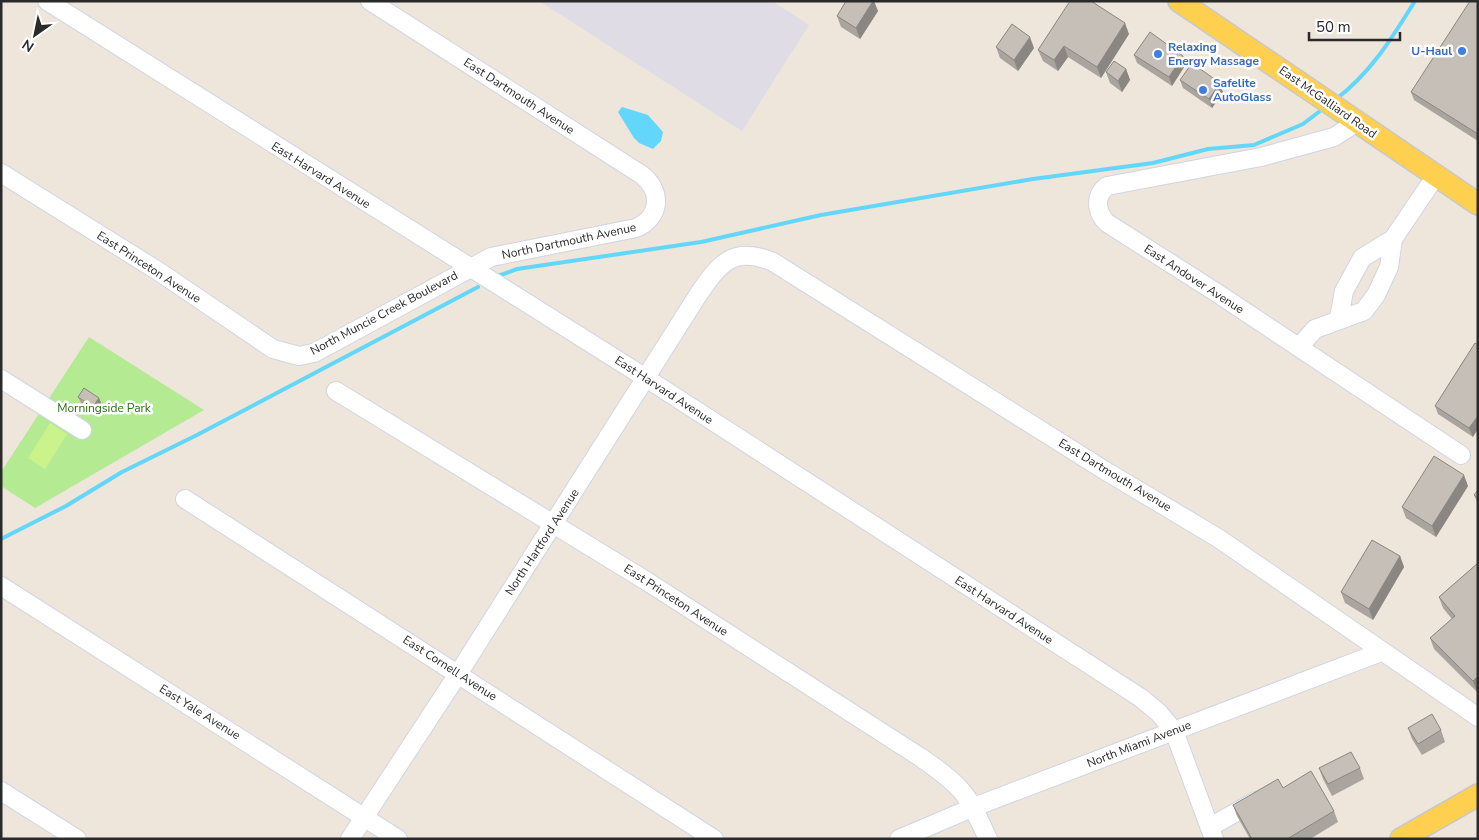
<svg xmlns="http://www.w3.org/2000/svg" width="1479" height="840" font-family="'Nunito Sans',sans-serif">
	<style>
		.industrial { fill: #dfdce6 }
		.green { fill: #b3ea92 }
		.pitch { fill: #cbf38c }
		.water { fill: #63d7fb }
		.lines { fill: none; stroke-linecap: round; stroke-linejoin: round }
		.stream { stroke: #63d7fb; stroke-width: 4 }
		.minor-casing { stroke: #d0d5e5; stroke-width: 20 }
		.major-casing { stroke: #c8c8c8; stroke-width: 24 }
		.minor { stroke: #fff; stroke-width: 18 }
		.major { stroke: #ffd04f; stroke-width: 21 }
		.wall { fill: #a9a49e }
		.shaded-wall { fill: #8a8681 }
		.building { fill: #c5bfb8; stroke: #8a8681 }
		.shop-dot { fill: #3f7fe0; stroke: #fff; stroke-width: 2 }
		.labels { text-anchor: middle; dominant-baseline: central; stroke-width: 5; stroke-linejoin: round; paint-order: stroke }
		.shop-label { font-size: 12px; font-weight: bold; fill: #366cbe; stroke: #fff; text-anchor: start }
		.street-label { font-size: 12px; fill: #2a2a2a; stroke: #fff }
		.park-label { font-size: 12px; fill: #296f13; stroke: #fff }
	</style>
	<rect width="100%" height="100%" fill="#eee5db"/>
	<polygon class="industrial" points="539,1 772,1 809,25 742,131"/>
	<polygon class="green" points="89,337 204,410 35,508 1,486 1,472"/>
	<polygon class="pitch" points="50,423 67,434 45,469 28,458"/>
	<polygon class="water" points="622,107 648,115 663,132 661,141 653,149 639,143 634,138 618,112"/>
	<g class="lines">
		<g class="stream">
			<path d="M1335 100C1371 73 1392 38 1415 1"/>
			<polyline points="498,276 517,269 701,242 821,215 1033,179 1153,163 1208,149 1254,145 1303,124 1324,108"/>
			<polyline points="1,539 66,506 122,472 197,435 478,287"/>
		</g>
		<g class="minor-casing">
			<g id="minor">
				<polyline points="47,1 646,378 1141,698 1159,713 1174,731 1214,839"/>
				<path d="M1357 122 1334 137 1261 157 1107 186C1094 196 1096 212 1107 223L1214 291 1461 455"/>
				<path d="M1 173 158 271 273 349 299 356 314 353 491 257 636 228C660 218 663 192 642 175L370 1"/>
				<polyline points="1339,318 1344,291 1362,258 1393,239 1435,177"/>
				<polyline points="1299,347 1315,329 1364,311 1376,295 1389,267 1393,239"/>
				<polyline points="1,379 82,430"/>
				<path d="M336 391 648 582 920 757C962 786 967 792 988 839"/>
				<polyline points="185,499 714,839"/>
				<polyline points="1,586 398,839"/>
				<polyline points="1,791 77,839"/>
				<polyline points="1210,827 1256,801"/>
				<path d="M350 839 458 674 698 295C719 264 733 245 773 262L1104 470 1218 538 1478 717"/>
				<polyline points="899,839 974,807 1381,652"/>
			</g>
		</g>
		<g class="major-casing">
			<g id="major">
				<polyline points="1179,1 1478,204"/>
				<polyline points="1401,839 1478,795"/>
			</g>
		</g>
		<use href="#minor" class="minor"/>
		<use href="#major" class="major"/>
	</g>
	<g class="wall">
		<polygon points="1478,1 1478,141 1414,100 1411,92"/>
		<polygon points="878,11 860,39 841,27 837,16"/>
		<polygon points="1129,34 1101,78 1068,57 1058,71 1043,61 1038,50"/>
		<polygon points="996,47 1034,48 1018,71 1000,58"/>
		<polygon points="1134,55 1186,64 1172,86 1137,63"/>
		<polygon points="1126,69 1130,80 1122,92 1110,83 1106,72"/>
		<polygon points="1180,80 1223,92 1212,108 1183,88"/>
		<polygon points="1475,343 1473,437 1438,414 1435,406"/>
		<polygon points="78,397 99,398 101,403 95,412 81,403"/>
		<polygon points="1468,486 1436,537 1406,518 1402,507"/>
		<polygon points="1478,490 1478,504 1474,495"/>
		<polygon points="1400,556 1404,567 1373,620 1345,603 1341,592"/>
		<polygon points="1478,563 1477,692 1434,649 1430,638 1452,619 1443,608 1439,597"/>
		<polygon points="1408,728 1441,730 1445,742 1422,755 1412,739"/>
		<polygon points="1319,768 1360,768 1364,779 1332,796 1323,779"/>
		<polygon points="1283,788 1334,811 1338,822 1310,839 1250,839 1237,816 1233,805"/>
	</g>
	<g class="shaded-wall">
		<polygon points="873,1 874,1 878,11 860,39 856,28"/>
		<polygon points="1125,23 1129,34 1101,78 1097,67"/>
		<polygon points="1030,37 1034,48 1018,71 1014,60"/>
		<polygon points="1064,46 1068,57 1058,71 1054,60"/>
		<polygon points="1183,56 1186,64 1172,86 1169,77"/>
		<polygon points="1126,69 1130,80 1122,92 1118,81"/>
		<polygon points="1220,83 1223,92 1212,108 1209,99"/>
		<polygon points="99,398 101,403 95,412 93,407"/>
		<polygon points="1478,416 1478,429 1473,437 1469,428"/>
		<polygon points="1464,475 1468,486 1436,537 1432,526"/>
		<polygon points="1400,556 1404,567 1373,620 1369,609"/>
		<polygon points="1478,676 1478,691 1477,692 1473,681"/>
	</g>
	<g class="building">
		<polygon points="846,1 873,1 856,28 837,16"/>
		<polygon points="1070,1 1091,1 1125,23 1097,67 1064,46 1054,60 1038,50"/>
		<polygon points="1470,1 1478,1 1478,134 1411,92"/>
		<polygon points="1012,24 1030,37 1014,60 996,47"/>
		<polygon points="1150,32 1183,56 1169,77 1134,55"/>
		<polygon points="1114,61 1126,69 1118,81 1106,72"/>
		<polygon points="1192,63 1220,83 1209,99 1180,80"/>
		<polygon points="1475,343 1478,345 1478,416 1469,428 1435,406"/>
		<polygon points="84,388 99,398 93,407 78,397"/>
		<polygon points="1434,456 1464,475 1432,526 1402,507"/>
		<polygon points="1478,490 1478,498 1474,495"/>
		<polygon points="1372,540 1400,556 1369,609 1341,592"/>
		<polygon points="1478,563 1478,676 1473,681 1430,638 1455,616 1439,597"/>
		<polygon points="1432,714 1441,730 1418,744 1408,728"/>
		<polygon points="1351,752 1360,768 1328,784 1319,768"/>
		<polygon points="1311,771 1334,811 1287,839 1252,839 1233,805 1278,779 1283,788"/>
	</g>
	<g class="shop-dot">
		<circle cx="1462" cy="51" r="5"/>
		<circle cx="1158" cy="54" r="5"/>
		<circle cx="1203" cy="90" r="5"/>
	</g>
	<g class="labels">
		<g class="shop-label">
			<text x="1168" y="47">Relaxing<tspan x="1168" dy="14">Energy Massage</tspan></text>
			<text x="1452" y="51" text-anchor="end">U-Haul</text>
			<text x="1213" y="83">Safelite<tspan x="1213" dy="14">AutoGlass</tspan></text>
		</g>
		<g class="street-label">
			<text transform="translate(519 96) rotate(33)">East Dartmouth Avenue</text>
			<text transform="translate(1328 102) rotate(35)">East McGalliard Road</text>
			<text transform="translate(321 175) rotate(32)">East Harvard Avenue</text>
			<text transform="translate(569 241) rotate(-12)">North Dartmouth Avenue</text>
			<text transform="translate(149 267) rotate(33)">East Princeton Avenue</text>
			<text transform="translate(1194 279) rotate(33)">East Andover Avenue</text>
			<text transform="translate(384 313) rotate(-28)">North Muncie Creek Boulevard</text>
			<text transform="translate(664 390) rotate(33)">East Harvard Avenue</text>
			<text transform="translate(1115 475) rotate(31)">East Dartmouth Avenue</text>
			<text transform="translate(542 542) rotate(-57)">North Hartford Avenue</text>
			<text transform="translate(676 600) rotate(33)">East Princeton Avenue</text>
			<text transform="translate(1004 610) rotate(33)">East Harvard Avenue</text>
			<text transform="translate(450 668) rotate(33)">East Cornell Avenue</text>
			<text transform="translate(200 712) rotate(32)">East Yale Avenue</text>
			<text transform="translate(1139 744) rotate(-21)">North Miami Avenue</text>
		</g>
		<g class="park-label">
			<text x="104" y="408">Morningside Park</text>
		</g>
	</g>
	<rect width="1479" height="840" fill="none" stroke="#2a2a2a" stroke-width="5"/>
	<g transform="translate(35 35) rotate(213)" stroke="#ffffff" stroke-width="4" paint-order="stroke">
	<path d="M0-4L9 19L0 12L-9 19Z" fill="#2a2a2a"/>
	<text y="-8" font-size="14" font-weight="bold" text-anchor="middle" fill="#2a2a2a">N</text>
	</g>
	<path d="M1309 32v8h91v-8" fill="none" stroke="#2a2a2a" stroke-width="2.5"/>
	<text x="1316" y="32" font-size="15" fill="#2a2a2a" stroke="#ffffff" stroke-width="4" paint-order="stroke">50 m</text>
</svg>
